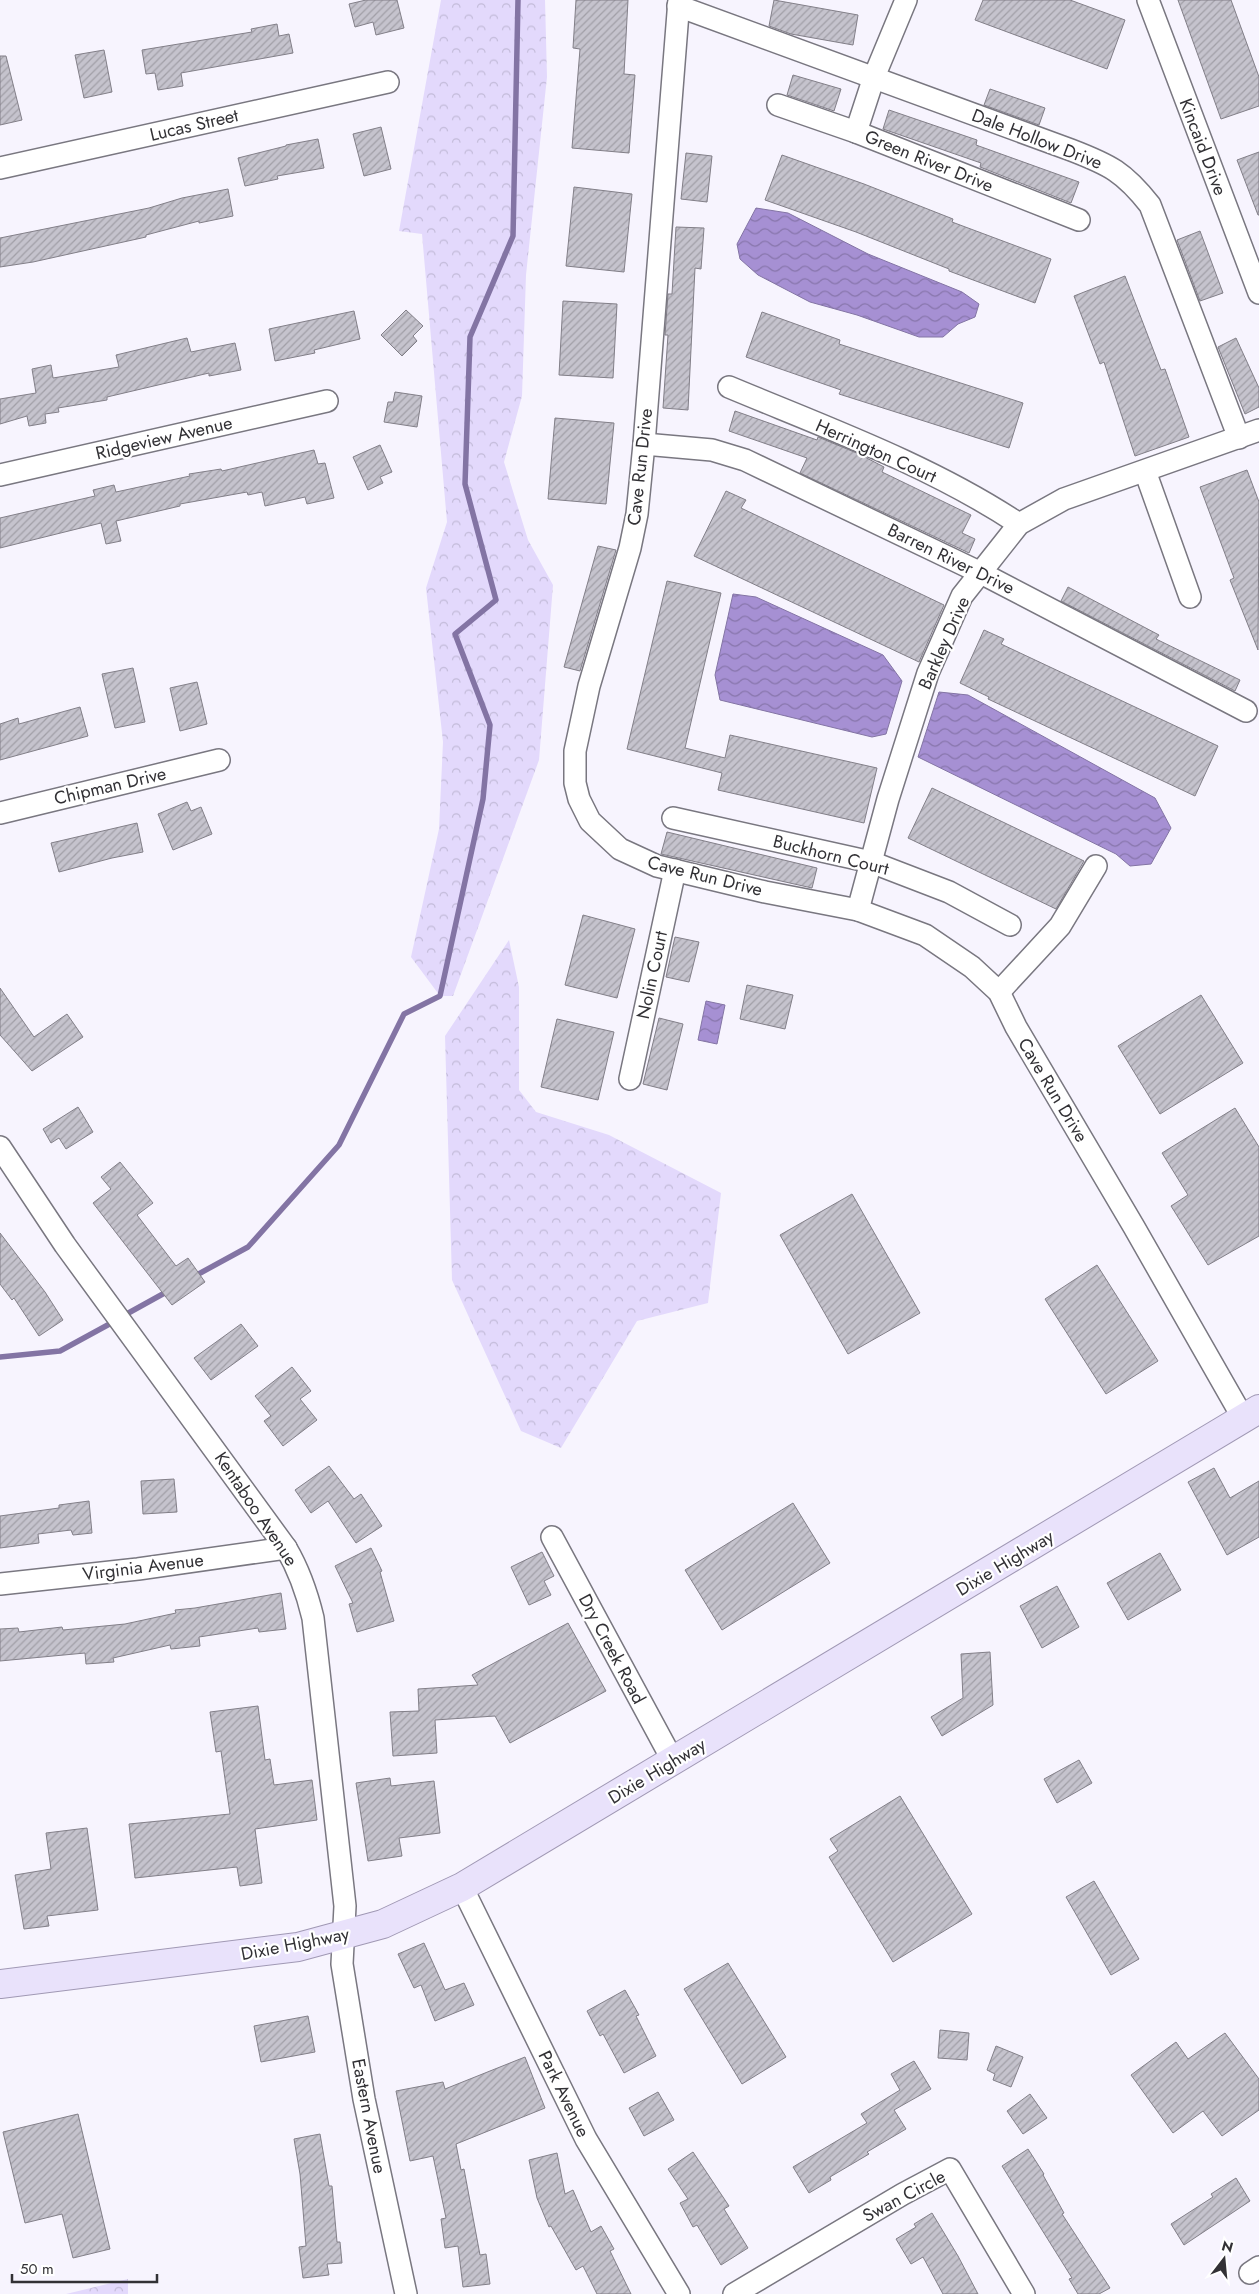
<svg xmlns="http://www.w3.org/2000/svg" width="1259" height="2294" font-family="Jost,sans-serif">
	<style>
		.forest { fill: url(#forest-crowns) }
		.water { fill: url(#water-waves); stroke: #8374a4 }
		.lines { fill: none; stroke-linecap: round; stroke-linejoin: round }
		.stream { stroke: #8374a4; stroke-width: 5.5 }
		.building { fill: url(#building-hatch); stroke: #827f88 }
		.street-casing { stroke: #797780; stroke-width: 24 }
		.primary-casing { stroke: #a098b4; stroke-width: 30 }
		.street { stroke: #fff; stroke-width: 21 }
		.primary { stroke: #e9e2fb; stroke-width: 28 }
		.labels { text-anchor: middle; dominant-baseline: central; stroke-width: 4.5; stroke-linejoin: round; paint-order: stroke }
		.street-label { font-size: 18px; fill: #323135; stroke: #fff }
	</style>
	<defs>
		<pattern id="forest-crowns" width="20" height="18" patternUnits="userSpaceOnUse" patternTransform="scale(1.25)"><rect width="20" height="18" fill="#e3d9fc"/><path d="M2 6a3 3 0 1 1 6 0M12 15a3 3 0 1 1 6 0" fill="none" stroke="#c3bbd9"/></pattern>
		<pattern id="water-waves" width="16" height="10" patternUnits="userSpaceOnUse" patternTransform="scale(1.25)"><rect width="16" height="10" fill="#a690d3"/><path d="M0 5q4-4 8 0t8 0" fill="none" stroke="#8876ac"/></pattern>
		<pattern id="building-hatch" width="6" height="6" patternUnits="userSpaceOnUse" patternTransform="scale(1.25)"><rect width="6" height="6" fill="#c5c3cd"/><path d="M-1 1l2-2M0 6l6-6M5 7l2-2" fill="none" stroke="#a19fa7"/></pattern>
	</defs>
	<rect width="100%" height="100%" fill="#f7f4fe"/>
	<g class="forest">
		<polygon points="441,0 545,0 547,77 526,275 522,396 504,462 528,540 553,585 539,760 453,996 440,996 411,957 439,829 443,742 426,588 447,522 422,234 399,231"/>
		<polygon points="509,940 519,987 519,1090 536,1112 609,1135 721,1193 708,1303 637,1321 561,1448 521,1431 452,1280 445,1036"/>
		<polygon points="128,2279 128,2294 66,2294"/>
	</g>
	<g class="water">
		<polygon points="756,208 788,213 868,254 962,292 979,304 975,317 958,324 943,337 919,337 857,315 810,302 758,275 740,259 737,244"/>
		<polygon points="733,594 756,597 883,655 902,681 886,734 872,737 720,700 715,675"/>
		<polygon points="939,692 968,695 1155,798 1171,828 1151,864 1130,866 1116,854 918,757"/>
		<polygon points="706,1001 725,1005 717,1044 698,1040"/>
	</g>
	<g class="lines">
		<g class="stream">
			<polyline points="193,1277 248,1247 339,1145 404,1014 440,996 483,799 490,725 455,634 496,600 465,484 470,337 513,236 518,0"/>
			<polyline points="123,1316 170,1290"/>
			<polyline points="0,1357 60,1351 115,1321"/>
		</g>
	</g>
	<g class="building">
		<polygon points="366,0 397,0 404,28 376,35 373,22 355,27 349,4"/>
		<polygon points="576,0 628,0 624,74 635,75 629,153 572,148 580,49 573,48"/>
		<polygon points="774,0 858,15 853,45 791,34 769,26"/>
		<polygon points="983,0 1070,0 1125,20 1107,69 975,20"/>
		<polygon points="1178,0 1231,0 1259,77 1259,106 1221,119"/>
		<polygon points="277,24 279,36 289,34 293,53 181,73 183,86 158,90 155,73 146,74 142,50 252,32 251,29"/>
		<polygon points="104,50 112,92 84,98 75,55"/>
		<polygon points="0,56 6,56 22,120 0,125"/>
		<polygon points="793,75 841,89 834,111 787,95"/>
		<polygon points="990,89 1045,108 1039,125 984,105"/>
		<polygon points="889,110 977,140 976,145 1079,182 1071,203 980,167 981,163 883,129"/>
		<polygon points="381,127 391,169 364,176 353,134"/>
		<polygon points="318,139 324,168 277,176 278,179 245,186 238,158 286,146 286,145"/>
		<polygon points="1259,152 1259,215 1258,215 1237,160"/>
		<polygon points="686,153 712,156 707,202 681,199"/>
		<polygon points="782,155 864,184 953,219 952,222 1051,259 1035,303 949,271 949,269 856,232 765,200"/>
		<polygon points="574,187 632,194 624,272 566,266"/>
		<polygon points="228,189 233,216 199,223 199,221 146,235 146,237 33,262 0,267 0,238 149,208 182,198"/>
		<polygon points="676,227 704,228 701,269 695,268 688,410 663,408 668,335 665,335 668,294 672,294"/>
		<polygon points="1200,231 1223,293 1200,301 1177,240"/>
		<polygon points="1125,276 1161,370 1165,369 1189,437 1135,456 1104,362 1100,364 1074,296"/>
		<polygon points="563,301 617,304 613,378 559,375"/>
		<polygon points="406,310 423,326 413,336 417,341 402,356 381,335"/>
		<polygon points="354,311 360,339 314,350 315,353 275,361 269,329"/>
		<polygon points="762,312 840,340 839,344 1023,403 1009,448 839,394 841,390 746,357"/>
		<polygon points="187,338 191,352 235,343 241,370 209,376 209,373 107,397 107,400 58,408 59,412 45,414 46,423 29,426 27,416 0,424 0,399 36,393 32,369 51,365 53,378 119,367 116,355"/>
		<polygon points="1236,338 1259,388 1259,407 1245,414 1218,347"/>
		<polygon points="395,392 422,396 417,427 384,422 388,402 393,402"/>
		<polygon points="735,411 817,440 818,437 859,454 884,467 882,472 971,515 962,533 975,539 969,553 800,473 807,458 729,431"/>
		<polygon points="555,418 614,423 606,504 548,499"/>
		<polygon points="380,445 392,472 380,477 383,483 368,490 353,457"/>
		<polygon points="314,450 318,464 325,463 334,498 307,504 305,497 265,506 262,492 248,495 247,492 180,504 180,506 116,521 121,541 106,544 101,523 0,548 0,518 95,496 93,490 114,485 116,492 190,476 189,474 221,469 222,471"/>
		<polygon points="1247,470 1259,502 1258,650 1230,580 1234,578 1200,487"/>
		<polygon points="726,491 746,500 741,508 944,605 919,662 694,556"/>
		<polygon points="598,546 616,550 580,671 564,667"/>
		<polygon points="667,581 721,593 685,748 725,758 730,735 877,768 864,823 718,790 722,773 627,749"/>
		<polygon points="1068,587 1159,635 1156,639 1240,680 1235,691 1061,601"/>
		<polygon points="984,630 1004,639 1001,644 1218,746 1195,796 988,699 989,697 960,683"/>
		<polygon points="133,668 145,722 115,728 102,674"/>
		<polygon points="197,682 207,724 180,731 170,688"/>
		<polygon points="80,707 88,736 0,760 0,724 18,718 19,724"/>
		<polygon points="932,788 1084,861 1056,909 908,838"/>
		<polygon points="187,802 191,811 201,807 212,834 173,850 158,814"/>
		<polygon points="137,823 143,852 112,858 59,872 51,843"/>
		<polygon points="667,832 817,868 812,888 661,854"/>
		<polygon points="583,915 635,929 617,998 565,985"/>
		<polygon points="675,937 699,942 689,982 666,977"/>
		<polygon points="747,985 793,995 785,1029 740,1019"/>
		<polygon points="0,988 34,1037 67,1014 83,1037 32,1071 0,1035"/>
		<polygon points="1201,995 1243,1063 1160,1114 1118,1046"/>
		<polygon points="659,1018 683,1024 667,1090 643,1084"/>
		<polygon points="557,1019 614,1032 598,1100 541,1087"/>
		<polygon points="78,1107 93,1132 66,1149 59,1138 51,1143 43,1129"/>
		<polygon points="1235,1108 1259,1147 1259,1236 1208,1265 1171,1206 1188,1195 1162,1153"/>
		<polygon points="120,1162 153,1203 137,1215 176,1266 188,1258 205,1282 172,1305 93,1203 111,1189 101,1177"/>
		<polygon points="852,1194 920,1313 848,1354 780,1235"/>
		<polygon points="0,1233 45,1292 63,1320 39,1336 14,1298 12,1300 0,1284"/>
		<polygon points="1097,1265 1158,1361 1106,1394 1045,1299"/>
		<polygon points="241,1324 258,1346 211,1380 194,1358"/>
		<polygon points="292,1367 311,1391 300,1399 317,1420 283,1446 264,1421 271,1416 255,1396"/>
		<polygon points="329,1466 354,1499 361,1494 382,1526 356,1543 328,1501 311,1513 295,1490"/>
		<polygon points="1214,1468 1230,1498 1259,1481 1259,1537 1227,1555 1188,1482"/>
		<polygon points="174,1479 177,1512 143,1514 141,1481"/>
		<polygon points="89,1501 92,1533 73,1535 71,1530 38,1534 39,1543 0,1548 0,1516 59,1508 59,1505"/>
		<polygon points="793,1503 830,1563 722,1630 685,1570"/>
		<polygon points="371,1548 382,1571 380,1572 394,1621 357,1632 349,1604 353,1603 335,1566"/>
		<polygon points="542,1552 554,1576 544,1581 551,1595 529,1605 511,1567"/>
		<polygon points="1160,1553 1181,1590 1128,1620 1107,1583"/>
		<polygon points="1057,1586 1079,1627 1042,1648 1020,1606"/>
		<polygon points="281,1593 286,1629 259,1632 258,1628 199,1637 200,1646 171,1649 170,1645 113,1658 114,1662 86,1664 85,1653 0,1661 0,1629 18,1628 19,1632 62,1627 63,1630 125,1624 176,1613 175,1610 195,1608"/>
		<polygon points="568,1623 606,1691 510,1743 495,1716 435,1720 437,1753 393,1756 390,1712 419,1711 418,1689 478,1685 472,1675"/>
		<polygon points="990,1652 993,1705 942,1736 931,1717 963,1698 961,1654"/>
		<polygon points="258,1706 265,1760 270,1759 274,1785 312,1780 317,1820 255,1829 262,1883 240,1886 237,1867 135,1878 129,1824 230,1814 221,1751 216,1752 210,1712"/>
		<polygon points="1079,1760 1092,1783 1057,1803 1044,1779"/>
		<polygon points="390,1778 391,1786 434,1781 440,1833 399,1838 402,1856 368,1861 356,1783"/>
		<polygon points="900,1796 972,1914 893,1962 829,1857 838,1851 830,1839"/>
		<polygon points="87,1828 98,1910 47,1916 49,1926 24,1929 15,1875 51,1869 46,1833"/>
		<polygon points="1094,1881 1139,1959 1111,1975 1066,1897"/>
		<polygon points="424,1943 445,1990 464,1983 474,2005 435,2021 421,1985 414,1988 398,1954"/>
		<polygon points="728,1963 786,2057 742,2084 684,1989"/>
		<polygon points="625,1990 639,2015 636,2016 656,2056 624,2073 603,2034 600,2036 587,2011"/>
		<polygon points="308,2016 315,2052 261,2062 254,2026"/>
		<polygon points="940,2030 969,2033 967,2060 938,2058"/>
		<polygon points="1225,2033 1259,2079 1259,2110 1222,2136 1203,2111 1173,2133 1131,2075 1176,2042 1188,2059"/>
		<polygon points="996,2046 1023,2057 1011,2087 993,2080 995,2074 987,2070"/>
		<polygon points="525,2057 545,2108 456,2144 461,2170 464,2169 480,2255 486,2254 490,2284 463,2287 458,2246 445,2248 441,2219 446,2218 433,2156 410,2161 396,2091 443,2082 445,2089"/>
		<polygon points="914,2061 931,2089 894,2110 906,2129 867,2152 869,2154 830,2177 831,2180 809,2193 793,2167 867,2123 861,2114 900,2090 891,2074"/>
		<polygon points="658,2092 674,2120 644,2136 629,2108"/>
		<polygon points="1030,2094 1047,2118 1023,2134 1007,2111"/>
		<polygon points="78,2114 110,2249 73,2258 62,2214 25,2223 3,2132"/>
		<polygon points="320,2134 329,2186 332,2186 337,2242 340,2242 342,2263 327,2264 329,2275 303,2278 299,2247 306,2246 300,2174 294,2139"/>
		<polygon points="1028,2149 1044,2174 1043,2175 1064,2213 1062,2214 1110,2288 1099,2294 1078,2294 1069,2279 1072,2278 1002,2166"/>
		<polygon points="693,2152 729,2206 724,2209 748,2248 721,2265 697,2225 693,2227 680,2203 688,2199 668,2169"/>
		<polygon points="557,2153 565,2194 573,2190 591,2232 601,2226 614,2249 610,2251 631,2294 597,2294 583,2266 576,2270 551,2226 549,2227 537,2198 529,2160"/>
		<polygon points="1236,2178 1250,2201 1184,2245 1171,2224 1213,2197 1211,2194"/>
		<polygon points="932,2213 958,2256 978,2294 943,2294 923,2257 911,2264 896,2239 916,2227 914,2224"/>
	</g>
	<g class="lines">
		<g class="street-casing">
			<g id="street">
				<polyline points="679,0 644,444 637,514 630,548 589,686 575,751 575,783 579,799 590,821 620,849 657,866 765,892 858,910 925,935 972,967 999,992 1016,1027 1134,1227 1243,1418"/>
				<polyline points="1148,0 1259,293"/>
				<path d="M678 6 1071 150C1110 165 1124 172 1150 205L1239 438"/>
				<polyline points="778,105 856,132 1079,220"/>
				<polyline points="856,132 874,77 906,0"/>
				<polyline points="0,168 388,82"/>
				<path d="M729 387C827 428 930 465 1019 524"/>
				<polyline points="644,444 712,450 745,460 981,573 1246,711"/>
				<polyline points="1145,471 1190,597"/>
				<polyline points="0,475 327,401"/>
				<polyline points="0,813 219,760"/>
				<polyline points="673,818 871,862 949,892 1010,925"/>
				<polyline points="858,910 888,799 928,673 962,596 1019,524 1064,499 1259,430"/>
				<polyline points="999,992 1060,926 1096,866"/>
				<polyline points="630,1079 675,870"/>
				<path d="M0 1147 65 1245 286 1548C299 1570 307 1593 313 1618L345 1906 342 1964 364 2099 406 2294"/>
				<polyline points="552,1537 673,1761"/>
				<polyline points="0,1584 138,1569 286,1548"/>
				<polyline points="462,1887 586,2139 679,2294"/>
				<polyline points="1250,2273 1259,2267"/>
				<polyline points="734,2294 903,2194 950,2169 1024,2294"/>
			</g>
		</g>
		<g class="primary-casing">
			<polyline id="primary" points="0,1984 298,1947 383,1924 462,1887 1259,1409"/>
		</g>
		<use href="#street" class="street"/>
		<use href="#primary" class="primary"/>
	</g>
	<g class="labels">
		<g class="street-label">
			<text transform="translate(194 125) rotate(-13)">Lucas Street</text>
			<text transform="translate(1037 139) rotate(21)">Dale Hollow Drive</text>
			<text transform="translate(1203 147) rotate(69)">Kincaid Drive</text>
			<text transform="translate(929 161) rotate(22)">Green River Drive</text>
			<text transform="translate(164 438) rotate(-13)">Ridgeview Avenue</text>
			<text transform="translate(876 451) rotate(24)">Herrington Court</text>
			<text transform="translate(640 467) rotate(-84)">Cave Run Drive</text>
			<text transform="translate(951 559) rotate(26)">Barren River Drive</text>
			<text transform="translate(944 643) rotate(-66)">Barkley Drive</text>
			<text transform="translate(110 786) rotate(-13)">Chipman Drive</text>
			<text transform="translate(831 855) rotate(14)">Buckhorn Court</text>
			<text transform="translate(705 876) rotate(14)">Cave Run Drive</text>
			<text transform="translate(652 975) rotate(-78)">Nolin Court</text>
			<text transform="translate(1053 1090) rotate(59)">Cave Run Drive</text>
			<text transform="translate(256 1509) rotate(56)">Kentaboo Avenue</text>
			<text transform="translate(1005 1563) rotate(-31)">Dixie Highway</text>
			<text transform="translate(143 1567) rotate(-7)">Virginia Avenue</text>
			<text transform="translate(612 1649) rotate(62)">Dry Creek Road</text>
			<text transform="translate(657 1771) rotate(-31)">Dixie Highway</text>
			<text transform="translate(295 1944) rotate(-11)">Dixie Highway</text>
			<text transform="translate(564 2094) rotate(64)">Park Avenue</text>
			<text transform="translate(369 2116) rotate(79)">Eastern Avenue</text>
			<text transform="translate(904 2196) rotate(-28)">Swan Circle</text>
		</g>
	</g>
	<g transform="translate(1224 2259) rotate(16)" stroke="#ffffff" stroke-width="4" paint-order="stroke">
	<path d="M0-4L9 19L0 12L-9 19Z" fill="#323135"/>
	<text y="-8" font-size="14" font-weight="bold" text-anchor="middle" fill="#323135">N</text>
	</g>
	<path d="M12 2274v8h145v-8" fill="none" stroke="#323135" stroke-width="2.5"/>
	<text x="20" y="2274" font-size="15" fill="#323135" stroke="#ffffff" stroke-width="4" paint-order="stroke">50 m</text>
</svg>
